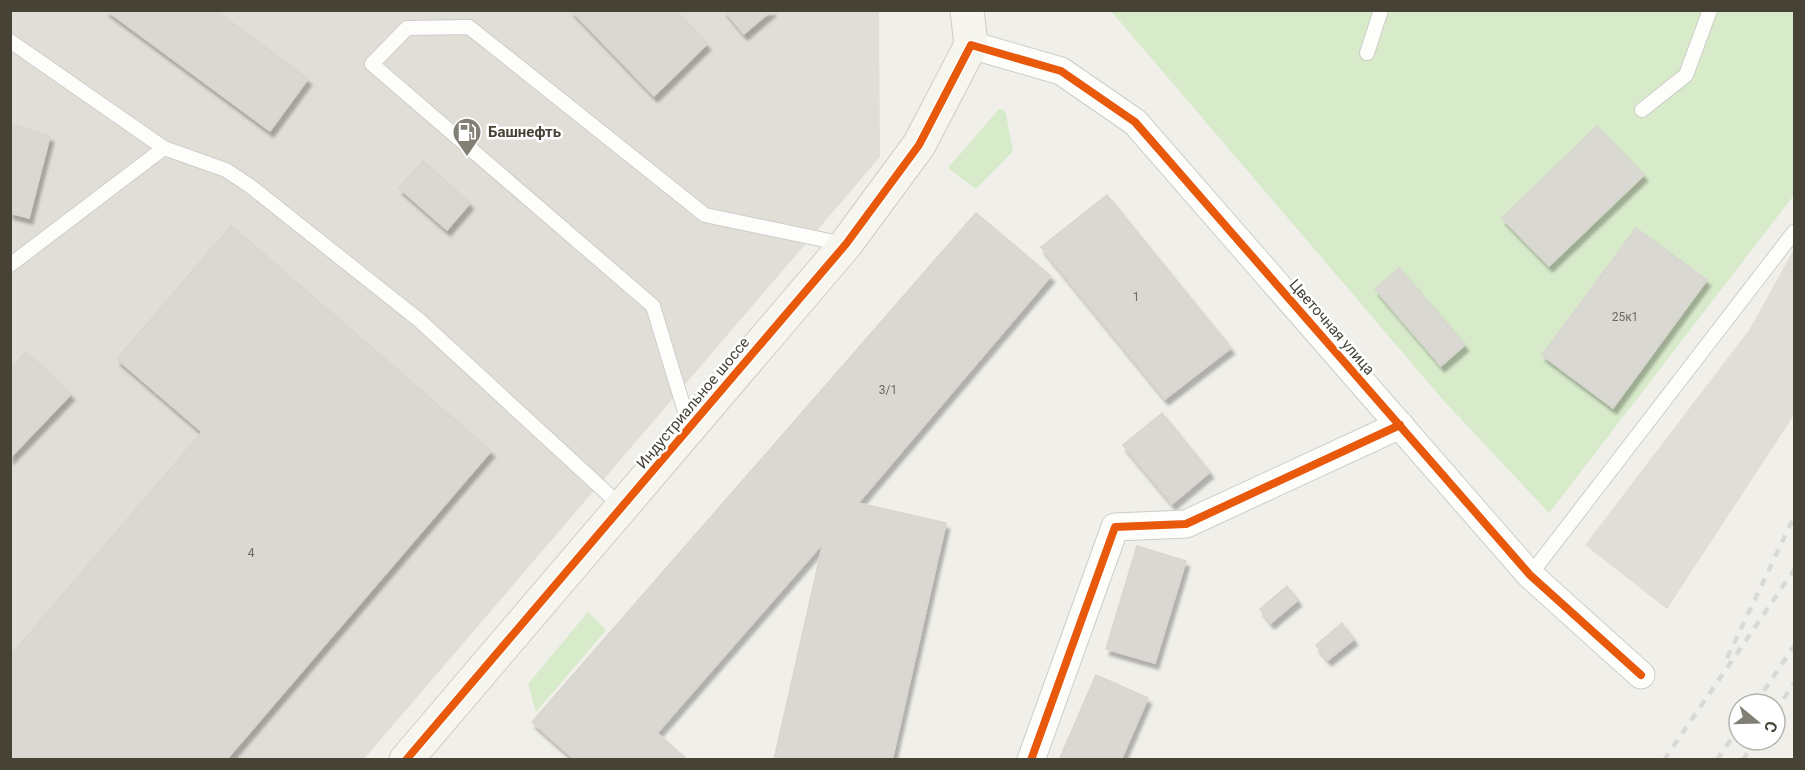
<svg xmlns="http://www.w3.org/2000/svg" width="1805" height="770" font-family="Roboto,sans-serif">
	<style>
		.industrial { fill: #e0ded7 }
		.green { fill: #d7ebca }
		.building { fill: #d9d8d2; stroke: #d8d6cf; stroke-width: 1.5; filter: url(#shadow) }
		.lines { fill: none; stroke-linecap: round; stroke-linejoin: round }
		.lane-casing { stroke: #cecdc7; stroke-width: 16 }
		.street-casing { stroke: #cecdc7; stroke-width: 29 }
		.secondary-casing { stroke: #cfcec0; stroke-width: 35 }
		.lane { stroke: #fdfdfc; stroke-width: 14 }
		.street { stroke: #fdfdfc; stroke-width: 27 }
		.secondary { stroke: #f6f6ee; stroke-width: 33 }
		.rail { stroke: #d9d9d8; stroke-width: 4.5; stroke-dasharray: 8 8; stroke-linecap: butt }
		.cycleway-casing { stroke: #fff; stroke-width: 11 }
		.cycleway { stroke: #e8590c; stroke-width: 8 }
		.labels { text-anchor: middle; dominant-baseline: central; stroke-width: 5; stroke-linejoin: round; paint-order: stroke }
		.number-label { font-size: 12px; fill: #6c695e }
		.poi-label { font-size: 15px; font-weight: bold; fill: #464336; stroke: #fff; text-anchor: start }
		.street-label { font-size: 15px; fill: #464336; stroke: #fff }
	</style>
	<defs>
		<filter id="shadow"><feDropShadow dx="3.5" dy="6" stdDeviation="1.5" flood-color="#0004"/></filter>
	</defs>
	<rect width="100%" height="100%" fill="#f0efe9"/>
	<g class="industrial">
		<polygon points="10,11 879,11 880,157 364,759 11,759"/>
		<polygon points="1794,249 1794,415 1667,609 1585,545 1749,330"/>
	</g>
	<g class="green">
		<polygon points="1111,11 1794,11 1794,195 1549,513 1444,401"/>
		<polygon points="999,109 1005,110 1013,151 976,189 948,168"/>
		<polygon points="588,612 606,630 536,712 528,684"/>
	</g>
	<g class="building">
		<polygon points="106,10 215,10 308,79 270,131"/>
		<polygon points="571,10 675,10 707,44 654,96"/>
		<polygon points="724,10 772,10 744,34"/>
		<polygon points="10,124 50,136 29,218 10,213"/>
		<polygon points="1597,126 1644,175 1549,266 1502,218"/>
		<polygon points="423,161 470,203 447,230 399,188"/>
		<polygon points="1107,195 1231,348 1165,399 1041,247"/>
		<polygon points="976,213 1051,276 858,503 946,523 892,760 774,760 823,543 657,733 688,760 575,760 532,722"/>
		<polygon points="231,226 491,451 226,760 10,760 10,656 202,432 117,359"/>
		<polygon points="1636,228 1707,280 1613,408 1542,355"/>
		<polygon points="1399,268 1465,345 1441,366 1375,289"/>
		<polygon points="26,352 71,394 10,458 10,369"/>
		<polygon points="1162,413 1210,472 1172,504 1123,445"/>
		<polygon points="1137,546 1186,561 1155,663 1106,649"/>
		<polygon points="1287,586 1298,600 1271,623 1260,609"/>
		<polygon points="1342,623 1354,639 1328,660 1316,645"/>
		<polygon points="1096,675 1148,698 1121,760 1059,760"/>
	</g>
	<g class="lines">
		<g class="lane-casing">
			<g id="lane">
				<polyline points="10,41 164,148 226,170 250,186 419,320 622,507"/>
				<polyline points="1367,53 1381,10"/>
				<polyline points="1642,110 1686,75 1710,10"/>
				<polyline points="10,265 164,148"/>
				<polyline points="689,425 653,306 372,64 407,28 469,27 705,215 844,244"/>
				<polyline points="1530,575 1794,232"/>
			</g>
		</g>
		<g class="street-casing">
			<g id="street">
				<polyline points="971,45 1061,71 1135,122 1530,575 1641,675"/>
				<polyline points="1031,760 1115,527 1186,524 1400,425"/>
			</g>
		</g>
		<g class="secondary-casing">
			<polyline id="secondary" points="406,760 846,244 919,145 971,45 967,10"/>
		</g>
		<use href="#lane" class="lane"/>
		<use href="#street" class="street"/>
		<use href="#secondary" class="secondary"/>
		<g class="rail">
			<polyline points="1727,658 1794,517"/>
			<polyline points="1755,704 1794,646"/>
			<polyline points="1775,712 1794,683"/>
			<polyline points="1664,760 1794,570"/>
			<polyline points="1717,760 1739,727"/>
			<polyline points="1743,760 1756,740"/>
		</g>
		<g class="cycleway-casing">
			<g id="cycleway">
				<polyline points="406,760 846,244 919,145 971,45 1061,71 1135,122 1530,575 1641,675"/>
				<polyline points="1031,760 1115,527 1186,524 1400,425"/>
			</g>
		</g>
		<use href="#cycleway" class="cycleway"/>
	</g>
	<defs>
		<g id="fuel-pin" transform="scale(1.5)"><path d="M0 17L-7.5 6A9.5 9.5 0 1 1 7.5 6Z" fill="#827f75" stroke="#fff"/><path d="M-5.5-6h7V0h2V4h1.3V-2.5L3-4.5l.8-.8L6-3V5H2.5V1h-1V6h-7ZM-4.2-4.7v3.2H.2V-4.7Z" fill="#fff"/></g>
	</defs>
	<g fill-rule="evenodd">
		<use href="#fuel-pin" x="467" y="132"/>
	</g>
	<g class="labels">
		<g class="number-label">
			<text x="1136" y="297">1</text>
			<text x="1625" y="317">25к1</text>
			<text x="888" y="390">3/1</text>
			<text x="251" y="553">4</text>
		</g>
		<g class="poi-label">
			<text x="488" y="132">Башнефть</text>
		</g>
		<g class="street-label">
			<text transform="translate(1332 327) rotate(49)">Цветочная улица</text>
			<text transform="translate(693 403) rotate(-50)">Индустриальное шоссе</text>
		</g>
	</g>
	<rect width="1805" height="770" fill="none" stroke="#464336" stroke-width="24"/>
	<g transform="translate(1757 722) rotate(109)"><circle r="28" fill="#ffffff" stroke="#b5b4af" stroke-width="1.5"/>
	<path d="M0-4.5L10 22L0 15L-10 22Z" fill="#827f75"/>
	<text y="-9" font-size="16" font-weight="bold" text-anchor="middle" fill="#464336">С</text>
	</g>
</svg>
